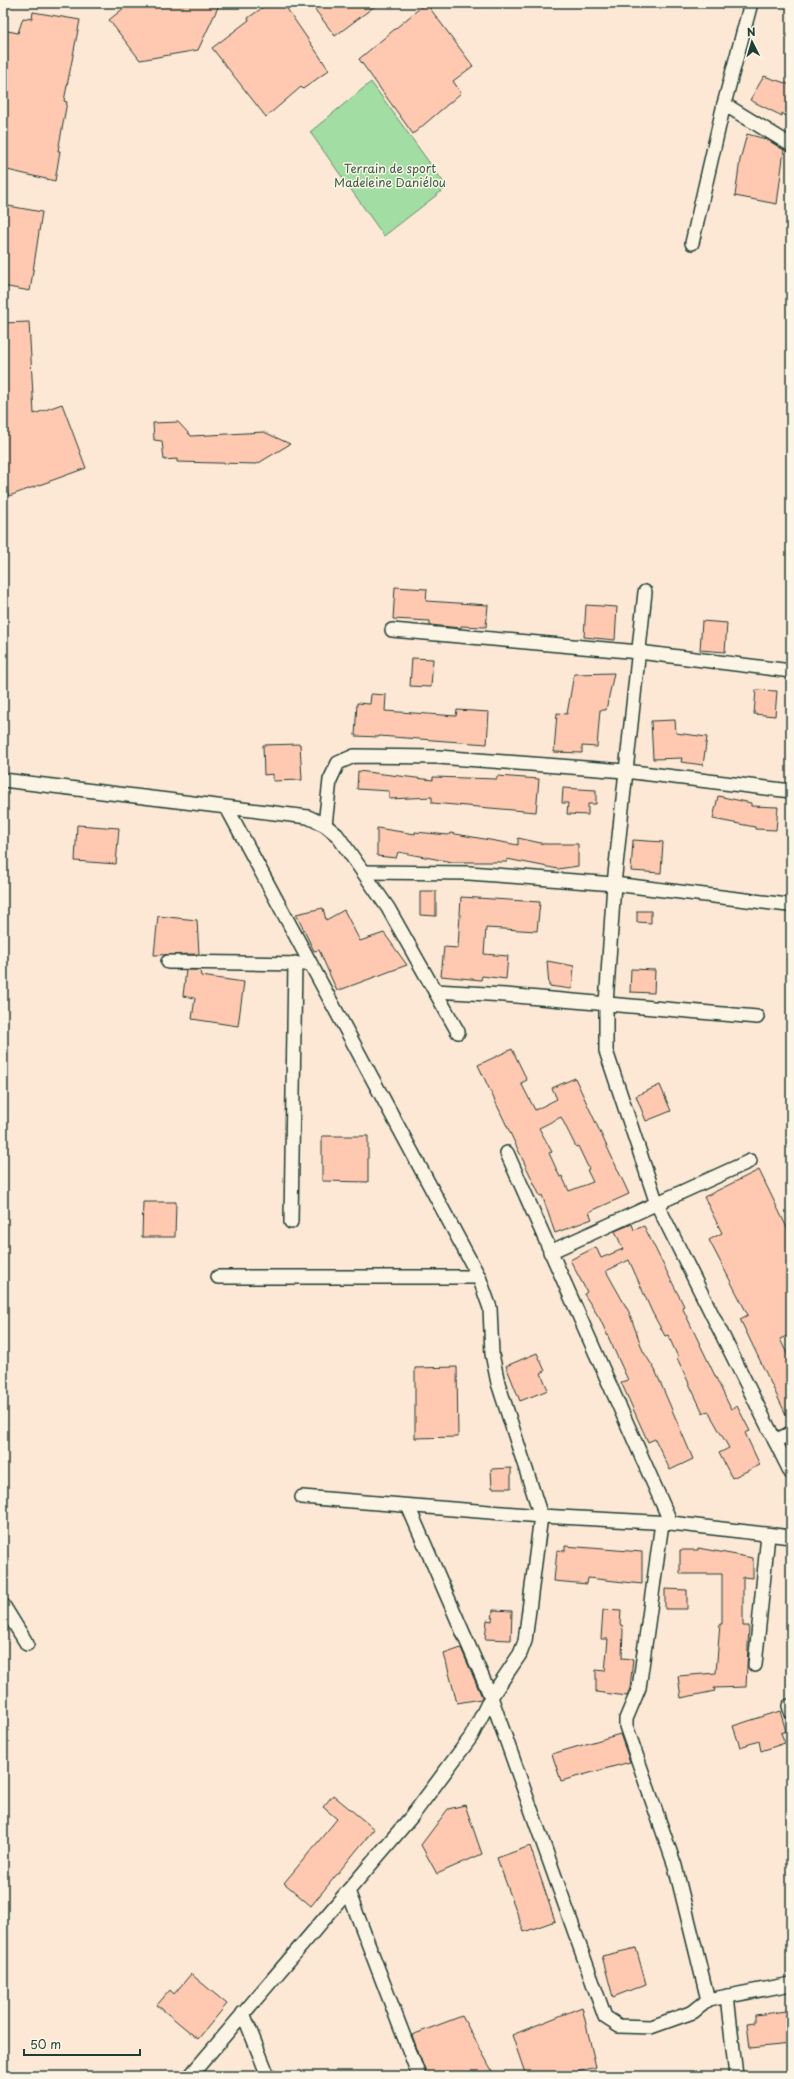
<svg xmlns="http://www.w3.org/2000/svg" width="794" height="2079" font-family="'Playpen Sans',sans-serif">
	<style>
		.green { fill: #a2dda3; stroke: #608d6c }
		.building { fill: #ffc9b1; stroke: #1f3d34; fill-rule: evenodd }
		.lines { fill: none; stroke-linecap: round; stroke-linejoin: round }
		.minor-casing { stroke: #1f3d34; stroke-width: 16 }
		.minor { stroke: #fcf5e5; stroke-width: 13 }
		.labels { text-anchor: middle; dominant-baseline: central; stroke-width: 3; stroke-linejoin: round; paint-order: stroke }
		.park-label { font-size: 12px; fill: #395d4a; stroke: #fcf5e5 }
	</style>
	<rect width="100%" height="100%" fill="#fde8d5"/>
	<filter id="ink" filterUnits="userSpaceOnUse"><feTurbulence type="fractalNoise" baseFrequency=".025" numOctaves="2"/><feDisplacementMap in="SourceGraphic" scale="8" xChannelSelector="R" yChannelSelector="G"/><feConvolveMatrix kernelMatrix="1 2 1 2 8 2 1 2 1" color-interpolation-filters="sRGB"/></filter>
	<g filter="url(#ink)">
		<polygon class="green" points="371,82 447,187 384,236 310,132"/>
		<g class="building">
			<polygon points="130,3 220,3 198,50 140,60 109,20"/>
			<polygon points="269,3 283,3 329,70 303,89 301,87 266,117 212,48 249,20 248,18"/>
			<polygon points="310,3 379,3 335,36"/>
			<polygon points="426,3 473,66 453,81 461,93 413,134 359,59"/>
			<polygon points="33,12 80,20 64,101 67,102 58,151 60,151 55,181 3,169 3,30 18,33 23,18 32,19"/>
			<polygon points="764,76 791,85 791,119 782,113 782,116 750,100"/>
			<polygon points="747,134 766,139 784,150 777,204 735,196 740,160"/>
			<polygon points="3,205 42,212 30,291 3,286"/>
			<polygon points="29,322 34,414 62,404 86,468 9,496 3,479 3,323"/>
			<polygon points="178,422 191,436 264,432 290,444 257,464 177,462 177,459 164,460 162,441 154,440 153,423"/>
			<polygon points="395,587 427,589 426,601 488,605 486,627 461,626 461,628 430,625 430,621 393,619"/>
			<polygon points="586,605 617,607 615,640 584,637"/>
			<polygon points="702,621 727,623 725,652 700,650"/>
			<polygon points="412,658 433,659 431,687 410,686"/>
			<polygon points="614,673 606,710 600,710 597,747 582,746 582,753 554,752 557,713 567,714 574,674"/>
			<polygon points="756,690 777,691 775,716 754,714"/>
			<polygon points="371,694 386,695 385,711 456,716 457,710 489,712 487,744 379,736 379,737 355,736 357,703 370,704"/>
			<polygon points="675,720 676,733 707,737 703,765 681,762 682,758 653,759 651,721"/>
			<polygon points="300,744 302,780 273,781 273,774 264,775 263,745"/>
			<polygon points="358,771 433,780 433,777 497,779 497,776 539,779 536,812 432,803 432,797 389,799 389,791 357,789"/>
			<polygon points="563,788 596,790 596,804 588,804 588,815 567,814 568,803 562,803"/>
			<polygon points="718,796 751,803 751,806 778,807 776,830 755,829 755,827 713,819"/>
			<polygon points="77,825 119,828 116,864 75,861"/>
			<polygon points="377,828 415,834 415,832 449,835 450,833 518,845 518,838 545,844 578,844 578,866 558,869 507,859 507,862 452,862 398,852 396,858 377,856"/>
			<polygon points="633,840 663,842 661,873 631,871"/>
			<polygon points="420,891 436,891 436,916 420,915"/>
			<polygon points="461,897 540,902 537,931 486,928 484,954 508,956 506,979 482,976 481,980 441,976 444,947 458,948"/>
			<polygon points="323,908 326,920 344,910 360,941 384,933 407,965 337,991 319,950 314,951 296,914"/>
			<polygon points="637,911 651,911 651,923 637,922"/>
			<polygon points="158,916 197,920 199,954 154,955"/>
			<polygon points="547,961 574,966 572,989 549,986"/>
			<polygon points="631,969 655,970 654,993 630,992"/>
			<polygon points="186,970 200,970 201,976 244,982 238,1026 192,1019 195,998 183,996"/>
			<path d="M512 1049 527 1080 521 1083 535 1110 557 1099 552 1088 575 1078 629 1194 589 1212 592 1219 555 1233 542 1195 540 1196 478 1065ZM561 1117 576 1147 578 1146 589 1169 587 1170 593 1182 569 1191 562 1176 560 1177 549 1153 552 1152 539 1128Z"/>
			<polygon points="660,1085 671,1111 646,1121 636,1096"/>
			<polygon points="322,1136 368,1136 368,1182 322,1181"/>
			<polygon points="759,1170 791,1236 791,1334 780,1339 791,1362 791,1425 740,1319 748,1315 709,1240 722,1233 704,1197"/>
			<polygon points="143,1202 176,1202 175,1237 142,1237"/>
			<polygon points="632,1224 634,1230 644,1226 684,1306 682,1307 731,1409 737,1406 750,1431 745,1433 760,1465 732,1478 719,1453 729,1448 708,1411 703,1413 677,1358 678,1357 668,1335 665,1336 652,1312 629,1260 606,1271 629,1312 643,1351 655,1370 693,1459 670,1470 655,1439 648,1442 621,1382 628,1380 600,1319 584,1294 587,1292 570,1260 596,1247 601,1258 623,1249 615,1231"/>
			<polygon points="537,1353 545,1371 541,1373 548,1390 520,1401 506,1366"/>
			<polygon points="457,1367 458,1437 415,1438 415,1368"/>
			<polygon points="511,1468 511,1488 492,1488 491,1469"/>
			<polygon points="565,1546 642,1552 642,1584 588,1578 587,1584 554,1581 557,1550 565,1551"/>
			<polygon points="698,1548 753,1558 753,1578 743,1577 743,1626 749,1626 746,1687 714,1688 715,1691 681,1698 678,1676 716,1673 720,1624 722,1624 722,1574 680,1574 680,1550 698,1550"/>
			<polygon points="665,1589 687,1590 687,1609 665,1609"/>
			<polygon points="493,1610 512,1611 511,1640 485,1639 487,1620 492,1621"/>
			<polygon points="603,1610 621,1611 620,1625 622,1625 623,1630 622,1658 633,1659 630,1688 627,1696 596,1692 596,1670 605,1671 608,1639 601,1639"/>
			<polygon points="461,1648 482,1697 481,1699 457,1703 444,1654"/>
			<polygon points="780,1711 786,1731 781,1733 785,1743 761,1751 759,1741 740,1747 733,1726"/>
			<polygon points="620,1734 630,1762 561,1781 552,1754"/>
			<polygon points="333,1795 374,1829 311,1906 284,1883 337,1819 323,1807"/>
			<polygon points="465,1805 482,1854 437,1874 421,1845 448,1809"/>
			<polygon points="530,1846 555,1921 524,1932 497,1858"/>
			<polygon points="636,1948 646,1984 613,1997 602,1956"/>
			<polygon points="191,1974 227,2004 198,2039 157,2005 170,1990 174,1994"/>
			<polygon points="582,2007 596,2067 563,2076 526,2076 512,2035"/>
			<polygon points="787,2011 788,2018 791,2018 791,2044 750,2048 747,2024 755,2023 755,2015"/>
			<polygon points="462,2016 495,2076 427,2076 412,2035"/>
		</g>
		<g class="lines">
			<g class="minor-casing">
				<g id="minor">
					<polyline points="724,104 791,145"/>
					<polyline points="692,243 724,104 751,3"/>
					<polyline points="645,592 614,884 606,1004 606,1051 657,1204 791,1473"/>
					<polyline points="392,630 639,652 791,671"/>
					<polyline points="3,780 308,817 325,825 337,835 363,872 388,908 458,1032"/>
					<polyline points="227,808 479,1277 490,1308 492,1354 498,1383 541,1516 671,1523 791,1537"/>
					<polyline points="325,825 330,780 338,763 354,756 438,757 625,771 791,791"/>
					<polyline points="363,872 469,873 614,884 788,905"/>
					<polyline points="168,962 304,964"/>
					<polyline points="435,991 505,995 757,1017"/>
					<polyline points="507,1153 671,1523"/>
					<polyline points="291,1222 295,963"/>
					<polyline points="550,1252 750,1161"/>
					<polyline points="218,1277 479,1277"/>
					<polyline points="775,1441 791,1433"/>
					<polyline points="302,1497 541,1516 525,1641 520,1654 491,1697 605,2017 619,2026 651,2027 693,2012 708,2000 791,1984"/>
					<polyline points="662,1523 639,1688 626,1719 626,1726 675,1866 708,2000"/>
					<polyline points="3,1605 27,1644"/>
					<polyline points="755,1665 768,1535"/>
					<polyline points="789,1706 791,1712"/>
					<polyline points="348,1891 419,2076"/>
					<polyline points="727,1996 736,2076"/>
					<polyline points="243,2013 268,2076"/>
					<polyline points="190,2076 412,1816 471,1737 491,1697 408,1506"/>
				</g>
			</g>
			<use href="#minor" class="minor"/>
		</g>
	</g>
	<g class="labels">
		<g class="park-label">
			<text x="390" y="168">Terrain de sport<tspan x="390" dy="14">Madeleine Daniélou</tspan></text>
		</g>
	</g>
	<rect width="794" height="2079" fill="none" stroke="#fcf5e5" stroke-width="16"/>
	<rect x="8" y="8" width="778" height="2063" fill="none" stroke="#1f3d34" stroke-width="1.5" filter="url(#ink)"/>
	<g transform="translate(752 42) rotate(355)" stroke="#fcf5e5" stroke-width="3" paint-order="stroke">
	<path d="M0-3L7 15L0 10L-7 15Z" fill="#1f3d34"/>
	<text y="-6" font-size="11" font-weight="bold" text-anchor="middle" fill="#1f3d34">N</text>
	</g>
	<path d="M24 2049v6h116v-6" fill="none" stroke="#1f3d34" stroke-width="2"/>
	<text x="30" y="2049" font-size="12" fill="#1f3d34" stroke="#fcf5e5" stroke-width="3" paint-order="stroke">50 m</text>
</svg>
